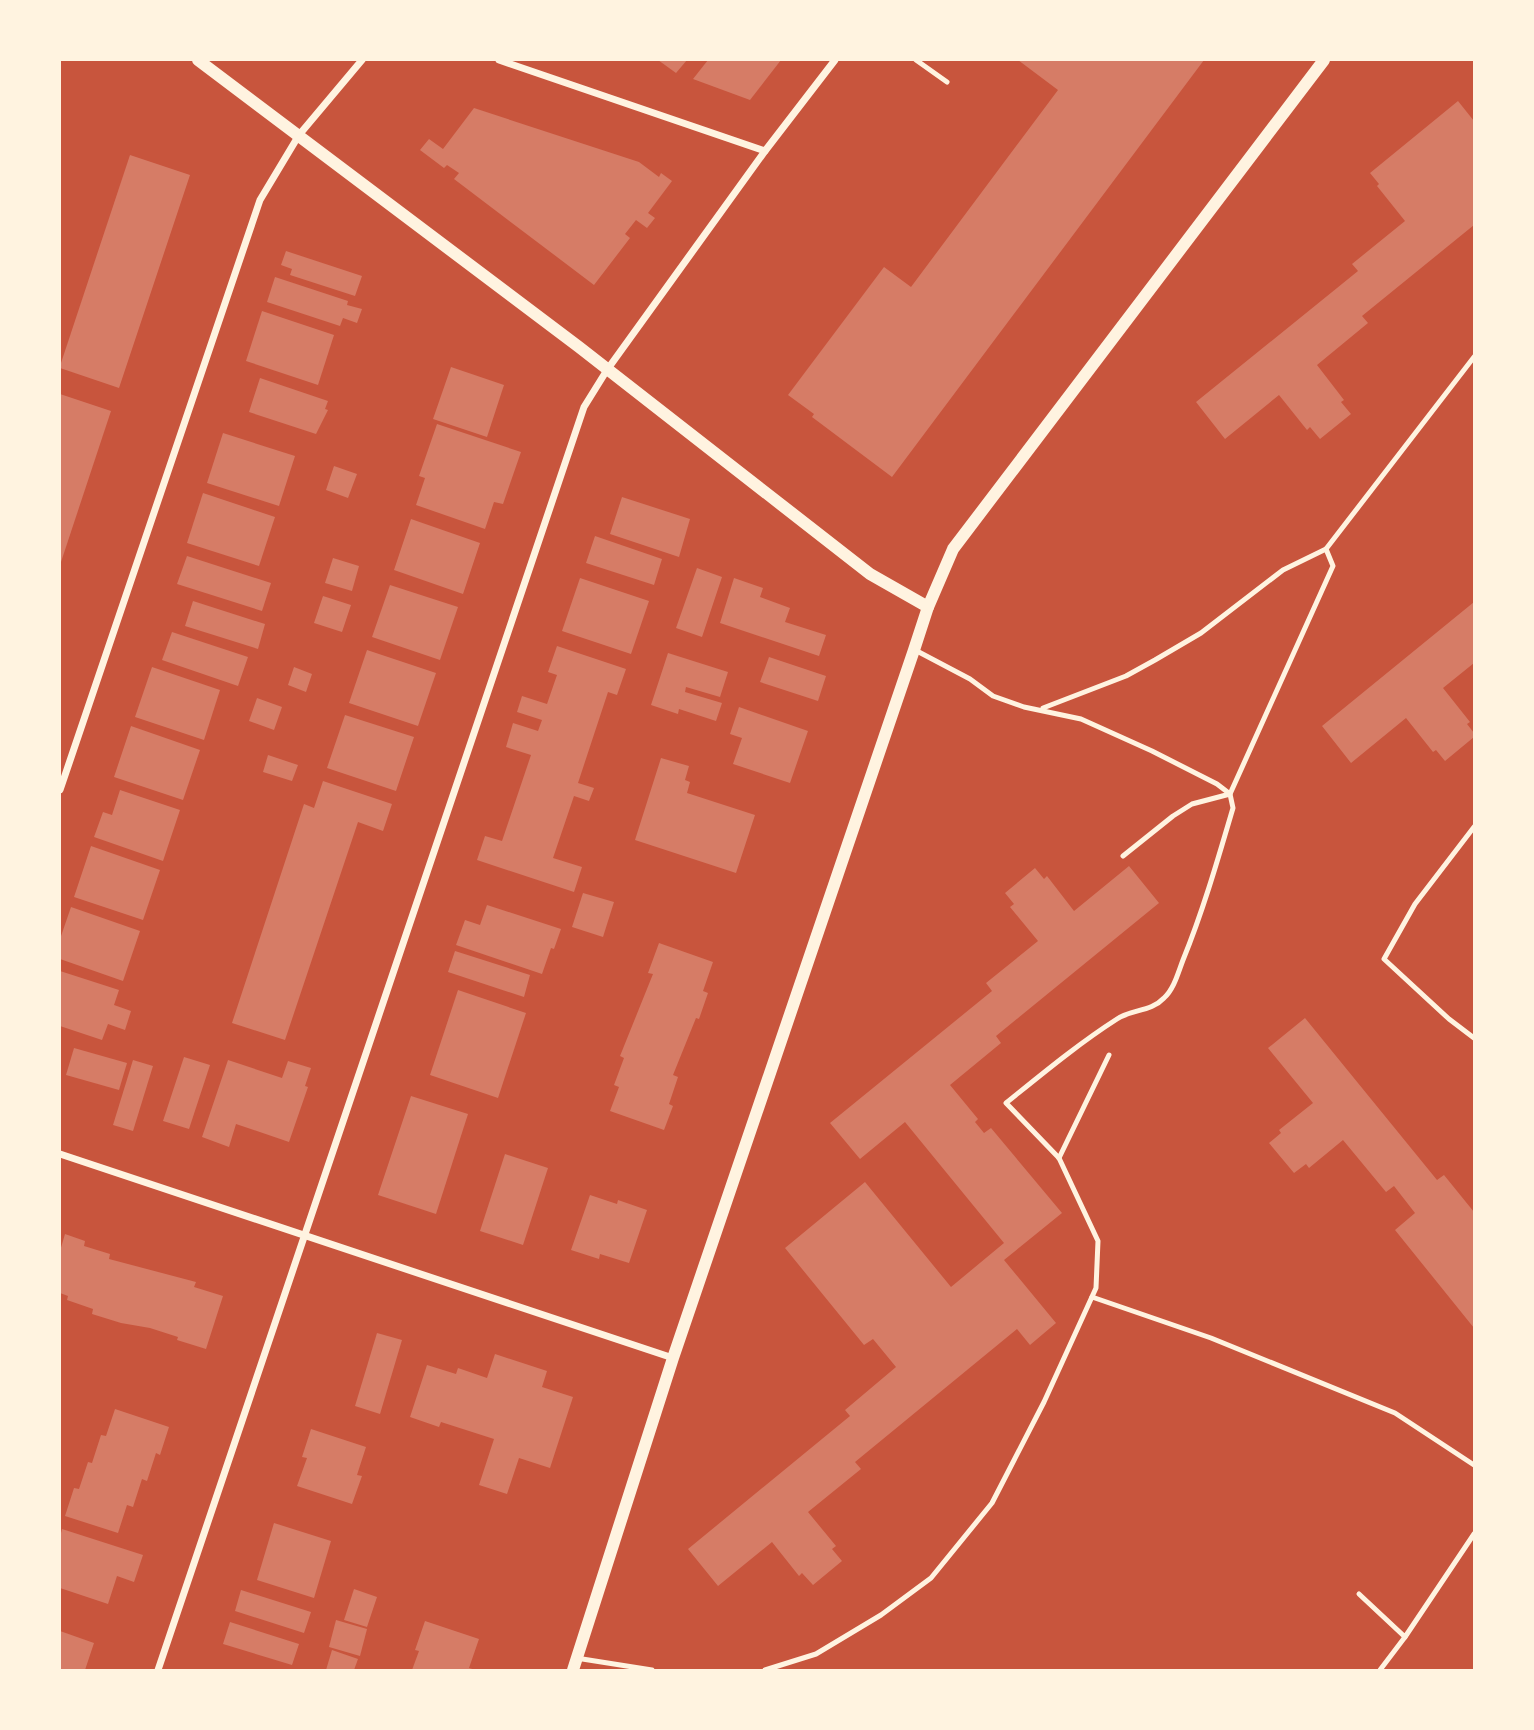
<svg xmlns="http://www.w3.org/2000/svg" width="1534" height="1730" font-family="Inter,sans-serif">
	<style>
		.building { fill: #d67c66 }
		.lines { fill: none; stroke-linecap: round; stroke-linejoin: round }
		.service { stroke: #fff3e0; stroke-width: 5 }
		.minor { stroke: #fff3e0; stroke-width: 7 }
		.tertiary { stroke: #fff3e0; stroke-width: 12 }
	</style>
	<rect width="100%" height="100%" fill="#c8553d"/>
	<g class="building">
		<polygon points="658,60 687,60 676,73"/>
		<polygon points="708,60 781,60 750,100 693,79"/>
		<polygon points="1018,60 1204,60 892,477 812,417 814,414 788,395 884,267 911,287 1058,90"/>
		<polygon points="1458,101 1474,121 1474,225 1362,316 1368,323 1317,365 1344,400 1341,402 1351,414 1320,439 1310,427 1307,430 1279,395 1225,439 1196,402 1358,271 1352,264 1405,221 1377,186 1379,184 1370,173"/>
		<polygon points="474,108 639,162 659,177 661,173 672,181 648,213 655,218 647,228 636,220 625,234 630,238 594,285 454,179 459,173 447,165 444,168 420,150 429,139 443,149"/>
		<polygon points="130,155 190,175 119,388 60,368 60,366"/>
		<polygon points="286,251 362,276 355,296 290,275 292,269 281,265"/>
		<polygon points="275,277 348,301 347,305 362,309 357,323 343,318 340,326 267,302"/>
		<polygon points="262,311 334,335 318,385 246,361"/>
		<polygon points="451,367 504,385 487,437 433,419"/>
		<polygon points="260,378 328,401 325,409 328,410 316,434 249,412"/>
		<polygon points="60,394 111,411 60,565"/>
		<polygon points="437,424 521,452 503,504 494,502 485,529 416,505 425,478 419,476"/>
		<polygon points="223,433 295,456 279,506 207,483"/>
		<polygon points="334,466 357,474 348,498 326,490"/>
		<polygon points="203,493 275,517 259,566 187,543"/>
		<polygon points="622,497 690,519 679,557 610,534"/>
		<polygon points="411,519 480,543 463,594 394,570"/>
		<polygon points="595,536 662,559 654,585 586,563"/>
		<polygon points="187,556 271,583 262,611 177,584"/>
		<polygon points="333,558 359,566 352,591 325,583"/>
		<polygon points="697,568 722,577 702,637 676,628"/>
		<polygon points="580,578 649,601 631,654 562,631"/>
		<polygon points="734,578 763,588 760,597 790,608 785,622 826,635 819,656 720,623"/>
		<polygon points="390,585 458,607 440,660 372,637"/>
		<polygon points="323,596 351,605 342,632 314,623"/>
		<polygon points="193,601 265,624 258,649 185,626"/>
		<polygon points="1474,602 1474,663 1443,688 1470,722 1467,724 1474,733 1474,737 1445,761 1436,750 1433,752 1406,718 1351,763 1322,726"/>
		<polygon points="172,632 248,657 238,686 162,660"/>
		<polygon points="557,646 626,669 617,695 608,692 578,783 594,788 589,801 574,796 553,858 582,867 574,892 477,860 485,836 502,841 531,755 506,747 513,723 538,731 542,720 517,712 522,696 547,704 557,675 548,672"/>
		<polygon points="367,650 436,673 418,726 349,703"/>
		<polygon points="668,653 728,672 720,697 686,687 685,692 722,703 716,721 679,709 678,714 651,705"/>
		<polygon points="769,657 826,676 818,701 760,682"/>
		<polygon points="152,667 220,690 204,740 135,717"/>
		<polygon points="294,667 312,674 306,692 288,685"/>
		<polygon points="257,698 282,707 274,730 249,721"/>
		<polygon points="739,707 808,731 790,783 733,764 742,738 730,734"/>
		<polygon points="345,715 414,737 396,791 327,768"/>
		<polygon points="131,726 200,750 183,800 114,777"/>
		<polygon points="268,755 298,765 292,781 263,772"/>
		<polygon points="661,758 689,766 685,780 690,782 687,793 755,815 736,873 635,840"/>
		<polygon points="323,781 392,804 383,831 358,822 285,1040 232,1023 304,804 314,808"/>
		<polygon points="120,790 180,810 163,861 94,837 103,812 112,815"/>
		<polygon points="91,846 160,870 143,920 74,897"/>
		<polygon points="1129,866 1159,903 996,1036 1001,1043 950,1085 978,1119 975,1122 984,1133 991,1128 1062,1213 1004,1260 1056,1323 1030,1345 1017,1329 855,1462 861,1469 808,1512 836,1546 832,1549 842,1561 813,1585 802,1573 799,1576 772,1542 718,1586 688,1549 850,1416 845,1410 896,1367 873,1339 864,1345 785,1248 865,1182 951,1287 1004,1243 905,1122 860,1159 830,1123 992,991 986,983 1038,941 1010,907 1014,904 1005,893 1035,868 1044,879 1047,876 1074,911"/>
		<polygon points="583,893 614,902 603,937 572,927"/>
		<polygon points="487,905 561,929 554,949 551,948 542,974 456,945 465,920 480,925"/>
		<polygon points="71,907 140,931 123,981 60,959 60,939"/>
		<polygon points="659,943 713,962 703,991 708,993 699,1019 696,1018 673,1075 678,1077 669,1104 673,1106 664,1130 610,1111 619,1087 614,1085 624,1058 620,1056 653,974 648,973"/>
		<polygon points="455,951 530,975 524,997 448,972"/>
		<polygon points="60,971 119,990 114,1005 131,1011 125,1030 108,1024 102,1040 60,1026"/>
		<polygon points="458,990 526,1013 498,1098 430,1075"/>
		<polygon points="1305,1018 1437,1180 1444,1175 1474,1212 1474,1328 1395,1230 1415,1213 1394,1186 1386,1192 1343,1140 1309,1168 1306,1164 1294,1173 1269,1143 1281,1133 1279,1130 1313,1103 1268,1048"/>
		<polygon points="74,1048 127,1063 119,1090 66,1075"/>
		<polygon points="184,1057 210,1065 189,1129 163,1121"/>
		<polygon points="133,1060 153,1066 133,1131 113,1125"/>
		<polygon points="228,1060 282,1078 288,1061 311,1068 305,1086 308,1087 289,1142 236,1124 229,1147 202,1137"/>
		<polygon points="411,1096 468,1114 436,1214 378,1195"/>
		<polygon points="505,1154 548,1168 523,1245 480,1231"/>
		<polygon points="590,1195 617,1204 618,1200 647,1210 629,1263 600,1254 599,1259 571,1250"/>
		<polygon points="65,1234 85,1241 84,1246 110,1254 109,1259 196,1282 194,1287 223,1296 206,1349 177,1340 178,1337 150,1328 121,1323 92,1314 93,1309 67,1300 68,1296 60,1293 60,1251"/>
		<polygon points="377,1333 402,1340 380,1414 355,1406"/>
		<polygon points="495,1354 547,1371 542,1387 573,1397 550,1468 519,1458 507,1494 479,1485 494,1439 441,1422 439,1427 410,1417 427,1365 456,1374 458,1368 487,1378"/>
		<polygon points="115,1409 169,1427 160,1455 156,1453 147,1481 142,1479 133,1507 127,1505 118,1533 65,1516 74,1488 79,1489 88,1462 92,1463 101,1435 106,1436"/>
		<polygon points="311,1429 366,1447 357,1475 362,1476 352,1504 297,1486 307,1458 302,1457"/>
		<polygon points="274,1523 331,1541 314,1598 257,1580"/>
		<polygon points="62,1529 143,1555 134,1582 117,1576 108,1604 60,1588 60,1537"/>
		<polygon points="354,1589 377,1597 367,1627 344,1620"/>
		<polygon points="241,1590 311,1612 304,1633 235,1611"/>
		<polygon points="336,1620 367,1629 360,1656 329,1647"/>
		<polygon points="425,1621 479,1639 469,1668 476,1670 412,1670 419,1651 415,1650"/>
		<polygon points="230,1622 299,1644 292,1665 223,1644"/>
		<polygon points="60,1631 94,1643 85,1670 60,1670"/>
		<polygon points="332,1650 358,1659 354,1670 326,1670"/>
	</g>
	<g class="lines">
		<g class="service">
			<polyline points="916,60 947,82"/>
			<polyline points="1043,708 1126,676 1155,660 1201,633 1283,570 1326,549"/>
			<polyline points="1474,827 1415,904 1384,959 1449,1019 1474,1038"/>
			<polyline points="1123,856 1173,816 1192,804 1230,794 1333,566 1326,549 1474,357"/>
			<polyline points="1059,1158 1109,1055"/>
			<polyline points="1092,1297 1211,1338 1395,1413 1474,1465"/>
			<polyline points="1359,1594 1405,1637 1474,1534"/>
			<polyline points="576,1658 652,1670"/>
			<path d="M765 1670 816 1654 881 1615 931 1578 992 1503 1044 1402 1096 1288 1098 1241 1059 1158 1006 1103C1042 1074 1078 1044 1117 1019 1132 1009 1151 1012 1164 998 1174 989 1178 973 1183 960 1203 911 1218 859 1233 808L1230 794 1217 784 1152 751 1081 719 1024 707 993 696 970 679 915 650"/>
			<polyline points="1380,1670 1405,1637"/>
		</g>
		<g class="minor">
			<polyline points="499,60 765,151"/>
			<polyline points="60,790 260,200 299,135 362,60"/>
			<polyline points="60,1154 673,1358"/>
			<polyline points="158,1670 584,407 607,370 765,151 835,60"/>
		</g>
		<g class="tertiary">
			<polyline points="198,60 579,347 870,574 928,607"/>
			<polyline points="573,1670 673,1358 914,650 928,607 953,549 1324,60"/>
		</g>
	</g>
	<rect width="1534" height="1730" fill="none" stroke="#fff3e0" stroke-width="122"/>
</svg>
